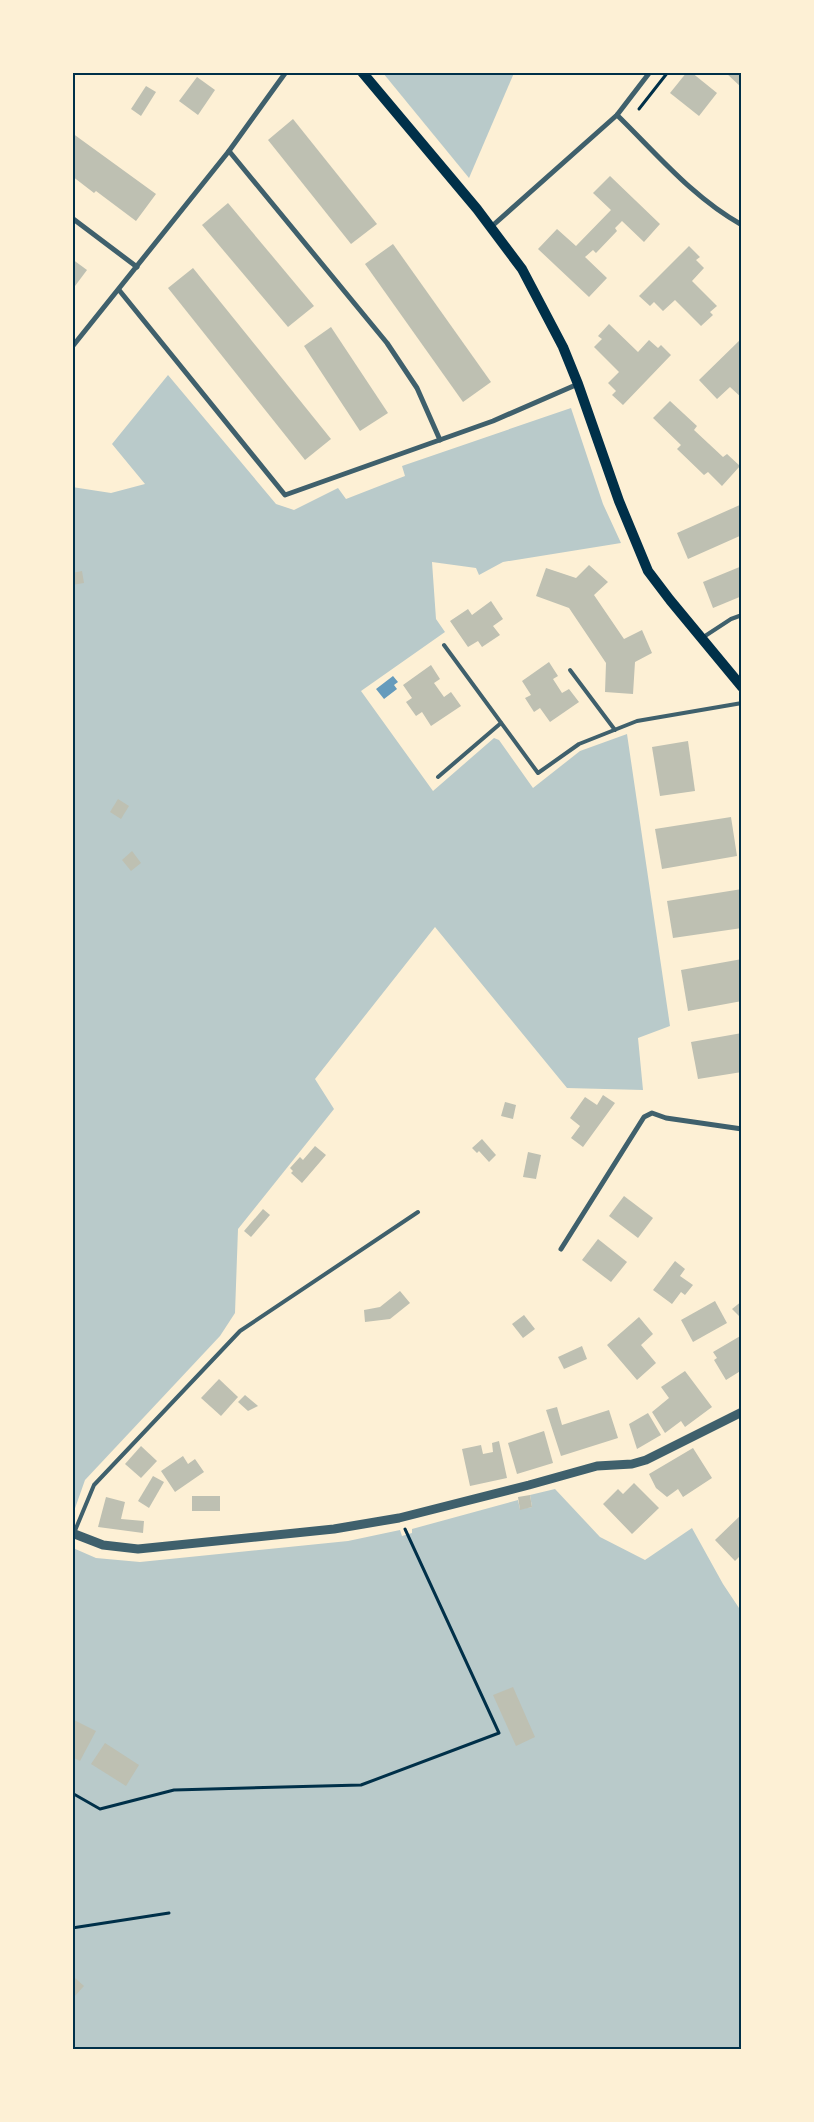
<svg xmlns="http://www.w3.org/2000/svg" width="814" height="2122" font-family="Bitter,serif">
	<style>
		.green { fill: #b9caca }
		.water { fill: #669bbc }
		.building { fill: #bec0b2 }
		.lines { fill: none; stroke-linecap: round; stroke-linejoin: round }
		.path { stroke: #003049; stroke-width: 3 }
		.service { stroke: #3f606c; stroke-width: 4 }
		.minor { stroke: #3f606c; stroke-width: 5 }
		.tertiary { stroke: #3f606c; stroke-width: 9 }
		.secondary { stroke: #003049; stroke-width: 10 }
		.neatline { fill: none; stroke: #003049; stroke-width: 2 }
	</style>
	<rect width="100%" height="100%" fill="#fdf0d5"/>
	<g class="green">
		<polygon points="383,73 514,73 469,178"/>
		<polygon points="168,375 276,504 294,510 338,488 346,499 405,476 402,466 571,408 603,504 621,543 503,562 479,575 476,568 432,562 436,619 445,632 361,691 433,791 494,738 499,740 533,788 580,751 627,734 670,1026 638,1038 643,1090 567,1088 435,927 315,1079 334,1109 238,1229 235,1313 220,1336 85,1480 73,1514 72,487 111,493 145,484 112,444"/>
		<polygon points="555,1489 600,1537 645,1560 692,1528 723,1584 741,1611 741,2049 73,2050 73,1548 96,1558 140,1562 348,1541 400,1530 402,1536 412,1533 412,1529 518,1500 520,1509 532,1507 530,1495"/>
	</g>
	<polygon class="water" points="393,676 398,682 394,685 397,689 384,699 376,689"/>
	<g class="building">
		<polygon points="687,72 691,72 717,93 699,116 670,93"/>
		<polygon points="725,72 740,72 742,74 742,88"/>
		<polygon points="197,77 215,90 198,115 179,101"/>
		<polygon points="146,86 156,92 141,116 131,109"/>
		<polygon points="293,119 377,224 351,244 268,140"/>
		<polygon points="72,133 156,194 136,221 96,191 94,193 72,176"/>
		<polygon points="610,176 660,224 644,242 622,221 615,228 617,231 596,253 593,250 585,257 607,278 589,297 538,249 557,229 576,246 611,210 593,193"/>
		<polygon points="228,203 314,306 288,327 202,225"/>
		<polygon points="393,244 491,382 463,402 365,264"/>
		<polygon points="689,246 700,257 696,260 704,268 692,281 717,306 710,312 713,315 701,326 675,300 663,311 654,302 650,306 639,296"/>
		<polygon points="72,259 87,270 72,290"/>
		<polygon points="193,268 331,439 305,460 168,288"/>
		<polygon points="609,324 638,352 649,340 658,348 661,345 671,355 623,405 612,395 616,391 608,383 619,372 594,347 602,339 598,336"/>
		<polygon points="331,327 388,413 360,431 304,346"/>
		<polygon points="742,338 742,398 730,387 717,399 699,380"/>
		<polygon points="670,401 697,426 694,430 723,457 727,454 740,466 722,486 708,472 704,475 677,449 681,445 653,418"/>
		<polygon points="742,504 742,535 688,559 677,533"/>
		<polygon points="589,565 608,582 594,595 624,639 642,630 652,653 635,662 633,694 605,692 606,663 569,608 536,596 546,568 576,578"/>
		<polygon points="742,566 742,596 713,608 703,582"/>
		<polygon points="82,571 84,583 72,585 72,573"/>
		<polygon points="491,601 503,619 493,626 500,635 482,647 478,641 468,647 450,621 468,609 472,615"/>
		<polygon points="549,662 558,676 553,679 562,693 569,689 579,702 550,722 540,708 534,712 525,698 531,695 522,681"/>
		<polygon points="431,665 440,679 434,683 444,697 451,692 461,706 431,726 422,712 416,716 406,702 412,698 403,685"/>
		<polygon points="688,741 695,791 660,796 652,747"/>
		<polygon points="118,799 129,806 121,819 110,812"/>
		<polygon points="731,817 737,856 662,869 655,829"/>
		<polygon points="132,851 141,863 131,871 122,860"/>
		<polygon points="742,889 742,928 673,938 667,901"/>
		<polygon points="742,959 742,1001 688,1011 681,970"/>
		<polygon points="742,1033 742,1072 698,1079 691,1042"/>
		<polygon points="603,1095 615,1103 583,1147 571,1138 580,1126 570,1118 585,1097 597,1105"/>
		<polygon points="505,1102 516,1105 513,1119 501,1116"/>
		<polygon points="482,1139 496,1155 489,1162 479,1151 477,1153 472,1148"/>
		<polygon points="315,1146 326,1155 302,1183 291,1173 293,1171 290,1168 300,1157 303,1160"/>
		<polygon points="528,1152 541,1155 536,1179 523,1177"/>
		<polygon points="624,1196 653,1218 638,1238 609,1216"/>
		<polygon points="263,1209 270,1215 251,1237 244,1231"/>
		<polygon points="598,1239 627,1262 611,1282 582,1260"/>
		<polygon points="675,1261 685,1269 680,1276 693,1285 685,1295 681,1292 672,1304 653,1290"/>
		<polygon points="400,1291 410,1303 390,1319 365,1322 364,1310 380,1307"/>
		<polygon points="715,1301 727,1323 693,1342 681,1320"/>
		<polygon points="742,1301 742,1319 732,1309"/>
		<polygon points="524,1315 535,1329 523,1338 512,1324"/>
		<polygon points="639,1317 653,1334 641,1345 656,1363 637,1380 607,1345"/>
		<polygon points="742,1335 742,1370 726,1380 714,1360 717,1358 713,1352"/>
		<polygon points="582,1346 587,1359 564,1369 558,1357"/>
		<polygon points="685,1371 712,1407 685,1427 681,1421 665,1433 652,1412 669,1398 661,1387"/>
		<polygon points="219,1379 238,1397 221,1416 201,1398"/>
		<polygon points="245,1395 258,1406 248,1411 238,1402"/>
		<polygon points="557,1407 562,1425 609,1410 618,1438 561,1456 546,1410"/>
		<polygon points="648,1413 661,1435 637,1449 629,1424"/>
		<polygon points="544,1431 553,1463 517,1474 508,1443"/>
		<polygon points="499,1441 507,1478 470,1486 462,1449 481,1445 483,1454 493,1452 492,1443"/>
		<polygon points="141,1446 157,1461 141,1478 125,1464"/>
		<polygon points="693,1448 712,1478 683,1497 678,1489 667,1497 656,1488 649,1474"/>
		<polygon points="183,1456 188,1464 195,1459 204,1472 175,1492 161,1471"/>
		<polygon points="153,1476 164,1482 149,1508 138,1501"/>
		<polygon points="634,1483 659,1508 632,1534 603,1504 618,1489 623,1494"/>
		<polygon points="530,1495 532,1507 520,1510 518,1497"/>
		<rect x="192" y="1496" width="28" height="15"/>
		<polygon points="106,1497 125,1502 121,1519 144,1521 143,1533 98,1527"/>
		<polygon points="742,1514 742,1554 735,1561 715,1540"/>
		<polygon points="513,1687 535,1737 516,1746 493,1695"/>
		<polygon points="72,1719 96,1731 80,1761 72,1757"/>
		<polygon points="105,1743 139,1765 126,1786 91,1764"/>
		<polygon points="75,1978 84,1986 74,1997 72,1982"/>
	</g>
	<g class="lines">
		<g class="path">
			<polyline points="639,109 668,72"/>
			<polyline points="72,1793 100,1809 174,1790 361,1785 499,1733 405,1529"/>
			<polyline points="72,1928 169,1913"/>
		</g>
		<g class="service">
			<polyline points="702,638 731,619 742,615"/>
			<polyline points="444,645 538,773 579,744 637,721 742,703"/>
			<polyline points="570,670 615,730"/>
			<polyline points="438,777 501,723"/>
			<polyline points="74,1533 94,1485 240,1331 418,1212"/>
		</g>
		<g class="minor">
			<path d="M617 115C656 153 693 198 742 225"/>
			<polyline points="229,151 387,343 417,388 440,440"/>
			<polyline points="72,218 137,267"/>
			<polyline points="491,227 617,115 650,72"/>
			<polyline points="119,290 285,495 493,421 578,384"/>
			<polyline points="72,347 229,151 286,72"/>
			<polyline points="561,1249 644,1117 652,1113 666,1118 742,1129"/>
		</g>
		<polyline class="tertiary" points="72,1533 103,1545 138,1549 334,1529 399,1518 529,1485 597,1466 632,1464 646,1460 742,1412"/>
		<polyline class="secondary" points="362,72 477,209 522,269 563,347 578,384 619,501 648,571 670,600 742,687"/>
	</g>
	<rect width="814" height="2122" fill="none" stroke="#fdf0d5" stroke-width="148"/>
	<rect x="74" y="74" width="666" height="1974" class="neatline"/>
</svg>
